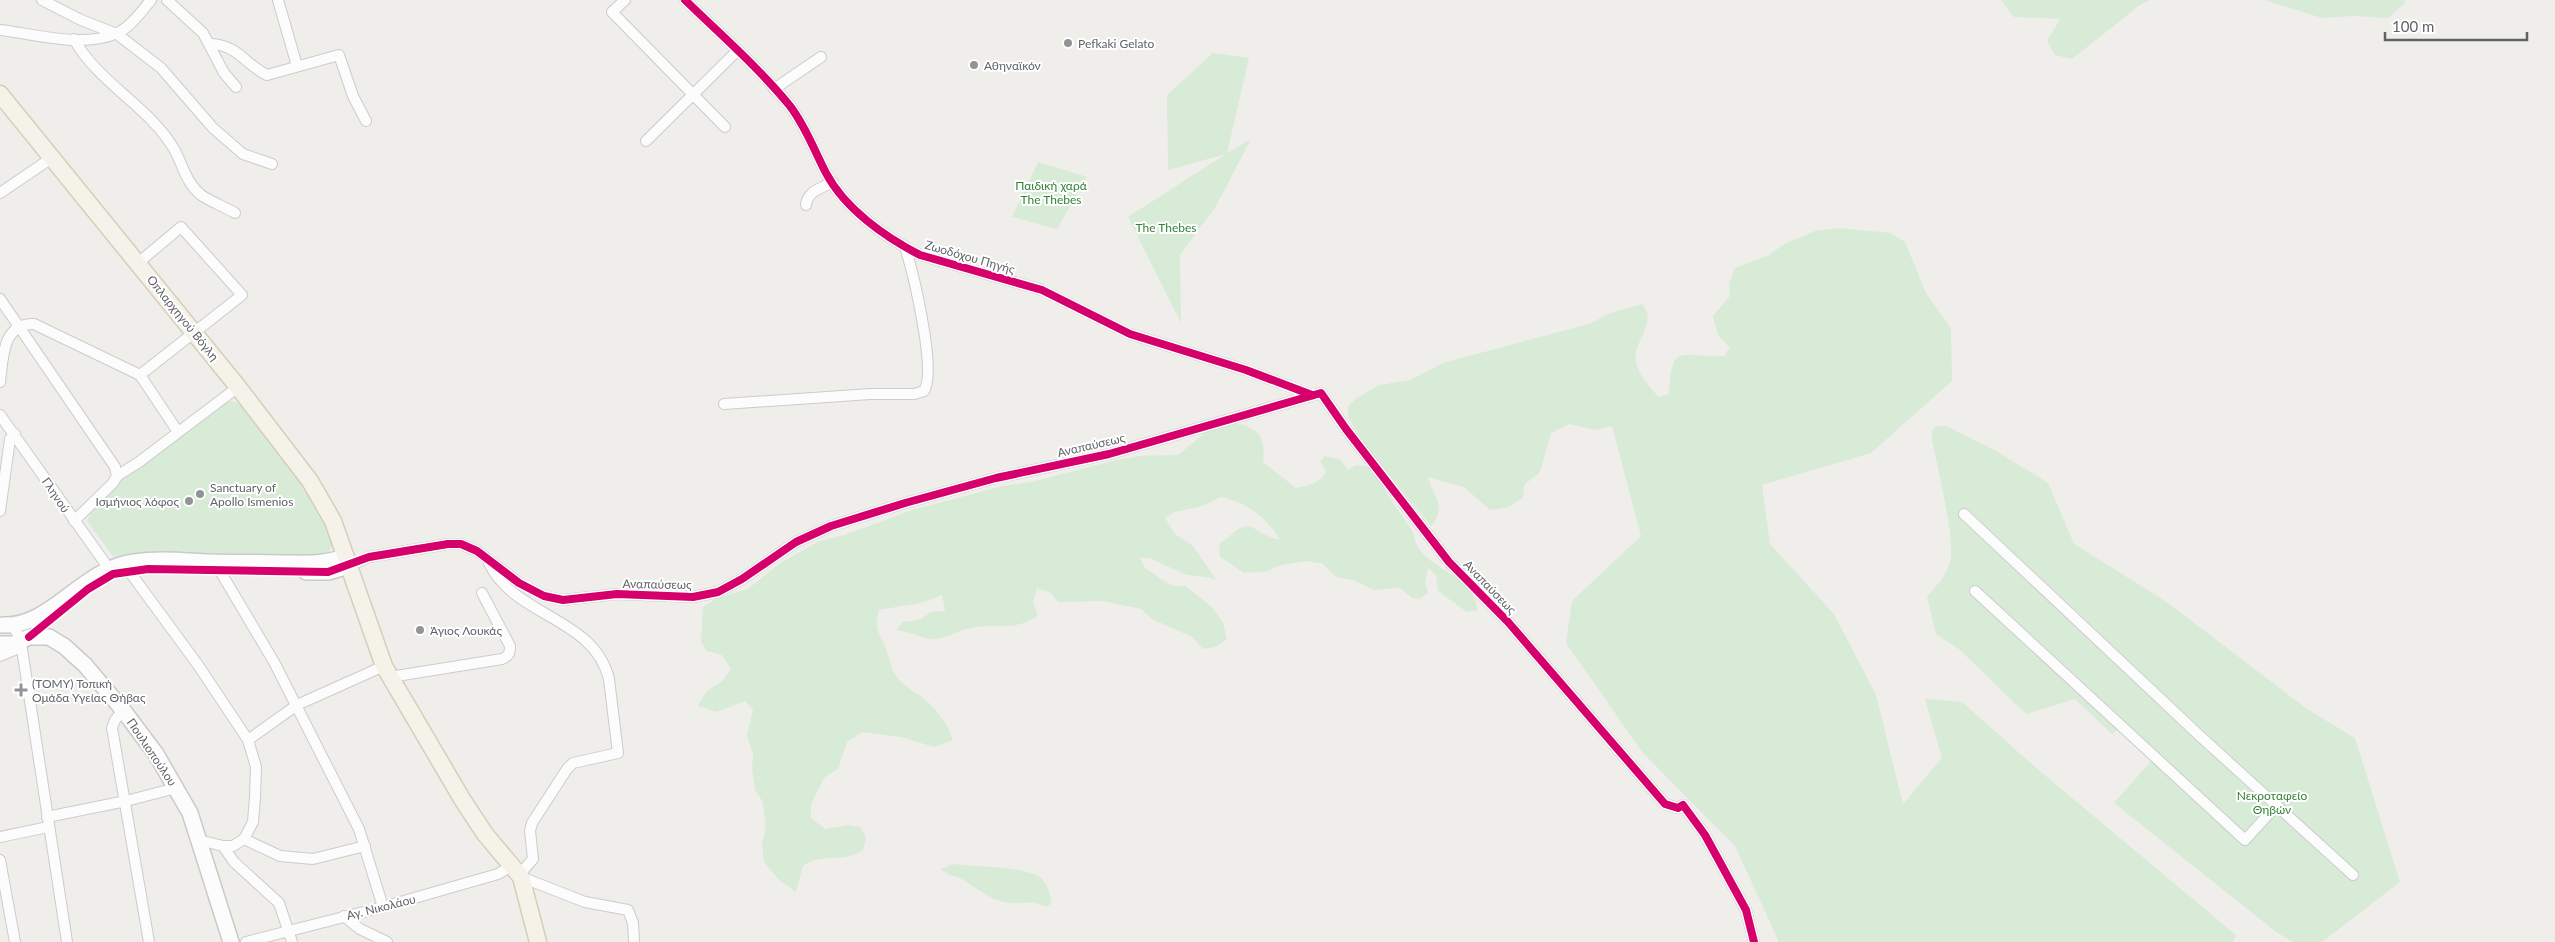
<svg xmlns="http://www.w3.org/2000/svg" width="2555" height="942" font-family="Lato,sans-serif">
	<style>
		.green { fill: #d8ebd6 }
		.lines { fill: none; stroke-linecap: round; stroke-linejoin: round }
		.street-casing { stroke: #cbcccc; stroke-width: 12 }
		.secondary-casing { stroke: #cacacb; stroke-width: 18 }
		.primary-casing { stroke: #d7ceb8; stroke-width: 19 }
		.street { stroke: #fdfcfc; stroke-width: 10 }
		.secondary { stroke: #fdfcfc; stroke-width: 15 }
		.primary { stroke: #f4f2e9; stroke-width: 16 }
		.cycleway-casing { stroke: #fff; stroke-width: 11 }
		.cycleway { stroke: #d6006c; stroke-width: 8 }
		.poi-dot { fill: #919496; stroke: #fff; stroke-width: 2 }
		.labels { text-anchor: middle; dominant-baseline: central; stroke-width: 4; stroke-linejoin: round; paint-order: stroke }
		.poi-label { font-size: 12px; fill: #5f6368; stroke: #fff; text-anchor: start }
		.park-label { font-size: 12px; fill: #348238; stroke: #fff }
		.street-label { font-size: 12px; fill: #5f6368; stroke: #fff }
	</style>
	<rect width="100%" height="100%" fill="#efeeea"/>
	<g class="green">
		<polygon points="2001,0 2151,0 2140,5 2072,59 2055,55 2047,41 2060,19 2014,17"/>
		<polygon points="2264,0 2405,0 2405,3 2388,18 2353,16 2322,18"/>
		<polygon points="1213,53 1249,58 1227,153 1251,139 1216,206 1180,255 1181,323 1128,217 1226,154 1168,170 1167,95"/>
		<polygon points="1038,162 1087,177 1057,229 1012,217"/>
		<path d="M1839 228 1891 233 1905 242 1926 293 1951 329 1952 381 1871 453 1762 485 1770 544 1834 614 1876 695 1903 804 1942 758 1925 699 1962 702 2035 767 2236 935 2233 942H1779L1735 846 1643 753 1566 643 1572 601 1641 536 1612 426 1595 430 1569 424 1551 433 1540 472 1524 485 1523 498 1509 507 1490 510 1464 487 1428 477C1433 497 1448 507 1431 526L1366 446 1348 417V406L1358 397 1380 385 1410 380 1443 363 1589 324 1613 312 1642 304C1656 320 1640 335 1636 352 1633 369 1648 386 1659 397L1669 394C1672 340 1680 358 1724 356L1730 348 1718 335 1713 316 1730 296 1729 283 1735 268 1769 255 1784 244 1815 231Z"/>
		<path d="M232 401 241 404C259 428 338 518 332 545 331 550 327 554 323 557L118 563 87 521C102 486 189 428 222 403Z"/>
		<path d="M1232 423C1258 426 1266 436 1263 462L1296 488C1308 485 1321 484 1326 471L1320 461 1325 456 1340 459 1348 470 1356 465 1369 467 1413 532C1417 570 1472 570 1478 610L1467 612 1438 591 1436 575 1428 568 1425 582 1428 593 1419 599 1412 598 1400 588 1374 590 1353 580 1336 577 1323 564 1307 561 1281 565 1268 571 1244 573 1220 557 1219 544C1226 540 1235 530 1242 527 1255 523 1263 539 1280 539 1264 516 1248 503 1221 497L1203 506 1174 512 1165 518 1175 534 1193 546 1216 579 1184 574 1150 558H1140L1145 568 1158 577 1173 586H1185L1212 607 1223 623 1227 639 1215 647 1203 649 1192 637 1152 619 1141 609 1103 601 1058 602 1051 593 1037 588 1033 603 1038 616C1010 633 998 622 970 628 954 631 948 640 930 639 922 638 908 631 897 630L902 622 919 620 931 612 945 611 942 595 920 603 879 610C875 629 877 629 885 646 890 658 890 670 900 681 906 687 915 692 922 697 935 707 948 724 953 740L934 747 901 737 862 732 847 742 838 769 824 778 811 804V818L825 829 848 825 860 827 866 838 863 850C842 865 824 851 803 866L796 892 780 881 764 862 762 845 766 826 763 802 755 790 752 769 753 754 747 735 753 710 745 701 717 712 698 706 707 691 722 681 731 669 722 655 707 651 701 642 703 607 717 598 748 589 780 563 820 541 845 535 912 510 1003 486 1031 482 1117 460 1140 456 1178 455 1206 432Z"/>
		<path d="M1936 426H1946L1993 449 2048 483 2074 544 2168 603 2307 709 2355 738 2400 882 2322 942H2293L2275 931 2114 803 2152 760 2119 729 2112 734 2075 699 2026 714 1960 650 1936 634 1927 597C1936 586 1946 576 1950 562 1956 541 1937 465 1932 440V430Z"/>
		<path d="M953 864C973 867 1029 866 1042 879 1049 887 1050 895 1051 904L1046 907C1029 898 1020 906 1004 902 989 899 975 887 962 879 954 875 948 876 941 869Z"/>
	</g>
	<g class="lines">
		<g class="street-casing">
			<g id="street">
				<polyline points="42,0 81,20 117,34 161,68 213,128 243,154 272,164"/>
				<polyline points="167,0 203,33 224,73 236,87"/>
				<polyline points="278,0 297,66"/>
				<polyline points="625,0 612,12 725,127"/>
				<path d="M685 0C720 34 759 68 790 106 806 127 814 150 826 173 845 209 885 237 920 255L1042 290 1130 334 1246 370 1312 395"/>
				<path d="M0 30C35 34 81 48 115 34 129 29 142 11 151 0"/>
				<path d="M74 39C98 83 149 106 174 149 183 165 186 183 201 195 211 202 225 207 235 213"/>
				<path d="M209 44C238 44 244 64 267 75L339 55 353 96 366 121"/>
				<polyline points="774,89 821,57"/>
				<polyline points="646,141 737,51"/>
				<polyline points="0,193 53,157"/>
				<path d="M806 205C807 191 822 188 833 182"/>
				<polyline points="138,263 181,227 242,295 140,375"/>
				<polyline points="0,299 115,467 117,476 113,483 74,521"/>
				<path d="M0 382C3 359 2 323 34 324L140 375 178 432"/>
				<path d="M724 404 870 394H914L924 391C937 371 913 272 905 247"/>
				<polyline points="0,415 112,573"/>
				<polyline points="117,476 139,462 238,387"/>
				<polyline points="0,511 10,439 15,434"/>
				<polyline points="1964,514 2201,737 2353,875"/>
				<path d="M489 563C514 617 594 617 609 679L618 753 573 763 567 769 532 823 530 831 533 859 519 875"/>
				<polyline points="349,566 369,557 448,544 461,544 477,551 519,583 544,596 563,600 617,594 693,597 718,592 742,579 796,542 831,526 905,503 996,478 1109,454 1321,393 1346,429 1449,562 1508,622 1665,804 1678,808 1683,805 1705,835 1746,910 1754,942"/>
				<polyline points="129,571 198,665 248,740 256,767 255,797 253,822 244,839 280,856 313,859 365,846"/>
				<polyline points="220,571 274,662 359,829 383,907"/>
				<polyline points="1975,591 2245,840 2277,805"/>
				<polyline points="12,625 19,636 22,649 67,942"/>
				<polyline points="0,656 19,648"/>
				<path d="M390 677 502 659C509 656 510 653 510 646L482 593"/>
				<polyline points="123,710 115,720 112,728 149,942"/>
				<polyline points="248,740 297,705 384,666"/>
				<polyline points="47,817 126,801 176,788"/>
				<polyline points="0,837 48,827"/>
				<polyline points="199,840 223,846 234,862 279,903 292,942"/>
				<polyline points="223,846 233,846 244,839"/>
				<polyline points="0,860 15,942"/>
				<polyline points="521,877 585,902 628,910 633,923 634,942"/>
				<polyline points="344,916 360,929 387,942"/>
				<polyline points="246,942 383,907 498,874 513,865"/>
			</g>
		</g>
		<g class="secondary-casing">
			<g id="secondary">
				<polyline points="306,572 328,572 349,566"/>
				<path d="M3 625C52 627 81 569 134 562 159 558 185 561 210 562 234 563 258 562 282 563 304 563 325 565 346 556"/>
				<polyline points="0,644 14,644 29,637 49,637 64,646 85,665 123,710 156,754 190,813 231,942"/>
			</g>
		</g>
		<g class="primary-casing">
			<polyline id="primary" points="0,94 238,387 310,481 333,521 384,666 462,799 485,834 521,877 538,942"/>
		</g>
		<use href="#street" class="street"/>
		<use href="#secondary" class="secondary"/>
		<use href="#primary" class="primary"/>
		<g class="cycleway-casing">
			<g id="cycleway">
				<path d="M685 0C720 34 759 68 790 106 806 127 814 150 826 173 845 209 885 237 920 255L1042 290 1130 334 1246 370 1312 395"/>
				<polyline points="29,637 88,589 113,574 148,569 328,572 369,557 448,544 461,544 477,551 519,583 544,596 563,600 617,594 693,597 718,592 742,579 796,542 831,526 905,503 996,478 1109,454 1321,393 1346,429 1449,562 1508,622 1665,804 1678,808 1683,805 1705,835 1746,910 1754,942"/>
			</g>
		</g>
		<use href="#cycleway" class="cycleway"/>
	</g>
	<g class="poi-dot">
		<circle cx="1068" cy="43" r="5"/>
		<circle cx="974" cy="65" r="5"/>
		<circle cx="200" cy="494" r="5"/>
		<circle cx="189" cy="501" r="5"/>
		<circle cx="420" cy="630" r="5"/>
		<path d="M18.5 682.5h5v5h5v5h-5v5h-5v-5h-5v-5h5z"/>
	</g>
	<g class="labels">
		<g class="poi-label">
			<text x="1078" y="43">Pefkaki Gelato</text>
			<text x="984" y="65">Αθηναϊκόν</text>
			<text x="210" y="487">Sanctuary of<tspan x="210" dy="14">Apollo Ismenios</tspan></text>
			<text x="179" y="501" text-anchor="end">Ισμήνιος λόφος</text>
			<text x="430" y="630">Άγιος Λουκάς</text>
			<text x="32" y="683">(ΤΟΜΥ) Τοπική<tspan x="32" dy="14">Ομάδα Υγείας Θήβας</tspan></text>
		</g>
		<g class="park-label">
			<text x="1051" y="185">Παιδική χαρά<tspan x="1051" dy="14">The Thebes</tspan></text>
			<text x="1166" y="227">The Thebes</text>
			<text x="2272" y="795">Νεκροταφείο<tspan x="2272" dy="14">Θηβών</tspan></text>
		</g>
		<g class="street-label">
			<text transform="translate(970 257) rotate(16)">Ζωοδόχου Πηγής</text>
			<text transform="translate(183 318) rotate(51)">Οπλαρχηγού Βόγλη</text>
			<text transform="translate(1091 445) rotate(-13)">Αναπαύσεως</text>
			<text transform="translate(56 495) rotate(56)">Γληνού</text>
			<text transform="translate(657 584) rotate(1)">Αναπαύσεως</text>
			<text transform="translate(1490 587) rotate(46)">Αναπαύσεως</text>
			<text transform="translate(152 752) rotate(56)">Πουλιοπούλου</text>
			<text transform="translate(381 907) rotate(-14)">Αγ. Νικολάου</text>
		</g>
	</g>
	<path d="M2385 32v8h142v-8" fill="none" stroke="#5f6368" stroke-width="2.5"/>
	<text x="2392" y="32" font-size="15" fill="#5f6368" stroke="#ffffff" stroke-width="4" paint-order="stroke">100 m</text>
</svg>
